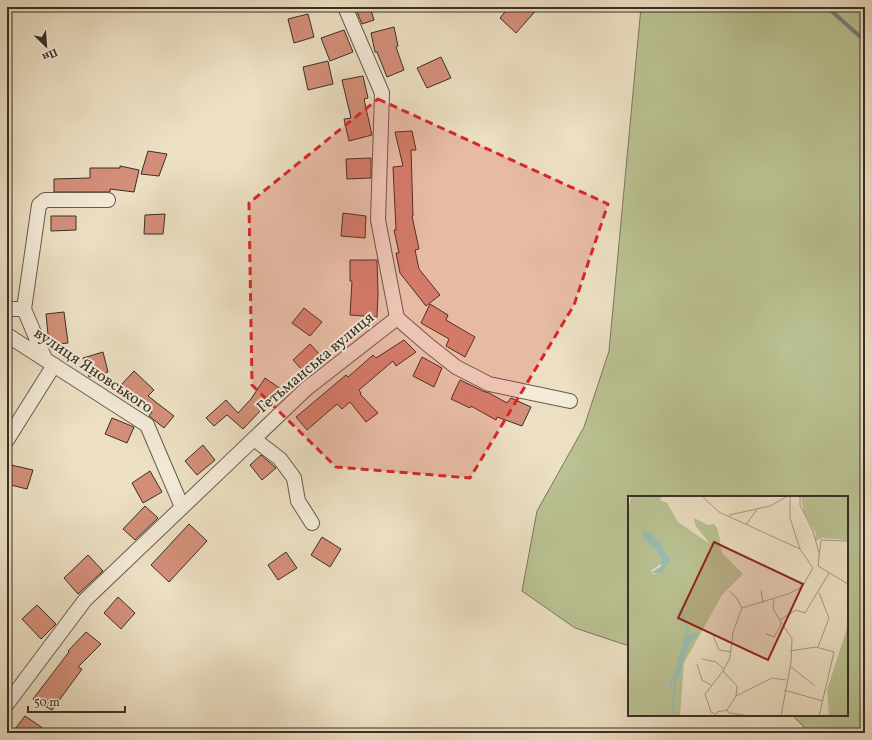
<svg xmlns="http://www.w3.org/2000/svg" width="872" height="740" font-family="Vollkorn,serif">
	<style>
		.green { fill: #bac192; stroke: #79785c }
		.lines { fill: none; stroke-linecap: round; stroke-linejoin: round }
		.stream { stroke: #728479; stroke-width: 4 }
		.building { fill: #d48f7a; stroke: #382f26 }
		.street-casing { stroke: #655b4d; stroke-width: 16 }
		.street { stroke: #f3ead8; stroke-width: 14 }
		.marked { fill: #d62828; fill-opacity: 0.2; stroke: #d62828; stroke-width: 3; stroke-dasharray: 8 5; stroke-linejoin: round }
		.labels { text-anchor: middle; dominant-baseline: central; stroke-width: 4; stroke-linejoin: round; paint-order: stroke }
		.street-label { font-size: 16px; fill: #382f26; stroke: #f3ead8 }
		.inset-river { fill: none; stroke: #99bdb1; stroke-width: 2 }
		.inset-road { fill: none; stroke: #a49984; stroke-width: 1 }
		.view { fill: #8f2418; fill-opacity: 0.15; stroke: #8f2418; stroke-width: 2 }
		.inset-edge { fill: none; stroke: #382f26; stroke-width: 2 }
	</style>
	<rect width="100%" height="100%" fill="#ecdfc3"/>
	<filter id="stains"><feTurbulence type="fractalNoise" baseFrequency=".005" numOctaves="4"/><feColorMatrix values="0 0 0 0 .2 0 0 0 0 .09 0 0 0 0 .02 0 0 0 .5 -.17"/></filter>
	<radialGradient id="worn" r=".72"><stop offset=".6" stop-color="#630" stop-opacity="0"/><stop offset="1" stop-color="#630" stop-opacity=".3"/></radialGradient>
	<polygon class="green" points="641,7 865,7 865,733 806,733 803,726 792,715 847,715 847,497 629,497 629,646 575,628 522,591 537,511 584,427 609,351"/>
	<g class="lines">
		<polyline class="stream" points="827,7 865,41"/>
	</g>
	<g class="building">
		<polygon points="355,7 370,7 374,20 362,24"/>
		<polygon points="509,7 539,7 516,33 500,18"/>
		<polygon points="308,14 314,37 294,43 288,19"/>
		<polygon points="394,27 398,46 396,47 404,70 387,77 377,52 375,52 371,33"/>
		<polygon points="344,30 353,52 330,61 321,38"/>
		<polygon points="441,57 451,78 427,88 417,68"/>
		<polygon points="328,61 333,84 308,90 303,67"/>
		<polygon points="363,76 368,98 364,99 372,135 349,141 344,119 351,118 342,80"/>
		<polygon points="412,131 416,150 411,150 413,216 412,216 419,249 415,250 419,269 440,295 426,306 400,273 396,253 399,253 394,230 396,230 393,167 403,166 395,132"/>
		<polygon points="148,151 167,154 159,176 141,174"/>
		<polygon points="371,158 371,178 347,179 346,159"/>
		<polygon points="120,166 139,170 134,192 110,189 110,192 54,192 54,179 90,178 90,168 120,168"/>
		<polygon points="343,213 366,216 365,238 341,236"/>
		<polygon points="165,214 163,234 144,234 145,215"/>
		<polygon points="51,216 76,216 76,230 51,231"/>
		<polygon points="350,260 377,260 378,294 377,317 350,315 352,281 350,281"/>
		<polygon points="430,304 448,315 446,320 475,337 465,357 446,346 449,339 421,323"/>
		<polygon points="304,308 322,322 310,336 292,323"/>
		<polygon points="64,312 68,343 49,345 46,314"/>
		<polygon points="404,340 416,352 396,366 393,361 359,390 361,393 360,394 378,413 366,422 350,402 342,409 337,404 307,430 296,417 346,375 348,377 373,355 376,358"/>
		<polygon points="310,344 322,357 305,373 293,360"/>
		<polygon points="103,352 108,372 89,377 83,358"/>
		<polygon points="422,357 442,368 434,387 413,376"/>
		<polygon points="134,371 154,390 148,396 174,416 164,428 149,416 152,412 122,384"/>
		<polygon points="265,378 281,389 268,408 265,406 243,429 227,415 214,426 206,418 226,400 238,413 251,399"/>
		<polygon points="460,380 483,391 489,393 507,403 511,398 531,407 522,426 497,417 496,420 471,406 470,408 451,399"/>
		<polygon points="112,418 134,427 127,443 105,434"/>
		<polygon points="203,445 215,460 197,475 185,461"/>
		<polygon points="261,455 276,468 262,480 250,465"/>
		<polygon points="11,465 33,470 27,489 7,484 7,477"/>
		<polygon points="150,471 162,492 143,503 132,483"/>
		<polygon points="145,506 158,518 135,540 123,529"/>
		<polygon points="189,524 207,541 169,582 151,565"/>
		<polygon points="322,537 341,549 330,567 311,555"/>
		<polygon points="286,552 297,568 278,580 268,565"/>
		<polygon points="88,555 103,571 78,594 64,578"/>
		<polygon points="118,597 135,613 121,629 104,613"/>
		<polygon points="37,605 56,624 41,639 22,619"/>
		<polygon points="86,632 101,644 78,667 82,669 52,710 33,699 69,652 68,651"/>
		<polygon points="25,716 50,733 12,733"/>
	</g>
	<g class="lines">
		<g class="street-casing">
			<g id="street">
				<polyline points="7,309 24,309"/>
				<polyline points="397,318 427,344 456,367 489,384 570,401"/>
				<polyline points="7,335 147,425 182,507"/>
				<polyline points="45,359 24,309 39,205 45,200 108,200"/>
				<polyline points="254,439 280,459 294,478 298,501 312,523"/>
				<polyline points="7,440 54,365"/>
				<polyline points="7,704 85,600 306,389 397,318 378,220 382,93 345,7"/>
			</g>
		</g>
		<use href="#street" class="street"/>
	</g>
	<path class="marked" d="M378 99 608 204 574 305 470 478 336 467 252 385 249 203Z"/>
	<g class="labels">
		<g class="street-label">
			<text transform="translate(316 363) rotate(-40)">Гетьманська вулиця</text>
			<text transform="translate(93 371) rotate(34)">вулиця Яновського</text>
		</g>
	</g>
	<g transform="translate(628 496)">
		<rect width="220" height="220" fill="#ecdfc3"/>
		<path d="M3 0H34L32 4 39 7 50 26 82 48 67 29 66 22 80 29 86 28 90 34 94 57 115 78 94 99 56 167 52 220H0V17ZM20 35 41 61 26 79 23 75 34 67 33 61 16 43ZM173 0H220V44L194 42 187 45 188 37 176 17ZM220 129V220H201L199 194Z" fill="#bac192" fill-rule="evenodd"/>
		<path d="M16 35H20L31 46 41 61V66L34 77H23L33 70V61L14 41ZM57 128 61 133 60 139 72 136 60 150 50 185 45 184 42 195V188L39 190 46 179 58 135Z" fill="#99bdb1"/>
		<path class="inset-river" d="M50 111 57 128M44 220 47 185"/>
		<path class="inset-road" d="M74 0 91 16 172 53 185 72 174 91 160 98 114 112 105 136 102 162 95 175 109 190 108 200 99 214 89 216 87 220M162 0V22L172 53M172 0V9L185 35 191 57M101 19 142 10 160 0M118 29 129 13M220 45 193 44 190 70 220 88M101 95 108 101 114 112M133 95 135 107M146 103 145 113 164 143 163 166 153 220M152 124 168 114 177 117 201 77M138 138 146 141 152 131 153 126M85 139 91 154 103 156M190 151 201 122 191 97M162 155 188 151 206 156 191 220M74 163 88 166 96 173M69 168 74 184 83 189M163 171 187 190M156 194 195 205M108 200 144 182 158 184M99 214 101 217 122 220M87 218 83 216 77 198 95 175"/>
		<path class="view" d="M86 46 175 88 140 164 50 122Z"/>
		<rect width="220" height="220" class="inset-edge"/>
	</g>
	<rect width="872" height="740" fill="none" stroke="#ecdfc3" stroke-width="24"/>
	<rect x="8" y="8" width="856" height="724" fill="none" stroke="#382f26" stroke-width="2"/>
	<rect x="12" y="12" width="848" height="716" fill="none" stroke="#382f26"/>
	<g transform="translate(46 46) rotate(155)" stroke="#f3ead8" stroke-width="3" paint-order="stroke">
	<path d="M0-3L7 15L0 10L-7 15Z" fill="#382f26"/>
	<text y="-6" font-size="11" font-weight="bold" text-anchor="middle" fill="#382f26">Пн</text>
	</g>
	<path d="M28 706v6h97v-6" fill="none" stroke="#382f26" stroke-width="2"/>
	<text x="34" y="706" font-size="12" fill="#382f26" stroke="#f3ead8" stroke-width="3" paint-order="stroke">50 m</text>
	<rect width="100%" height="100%" filter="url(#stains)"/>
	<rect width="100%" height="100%" fill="url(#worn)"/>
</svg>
